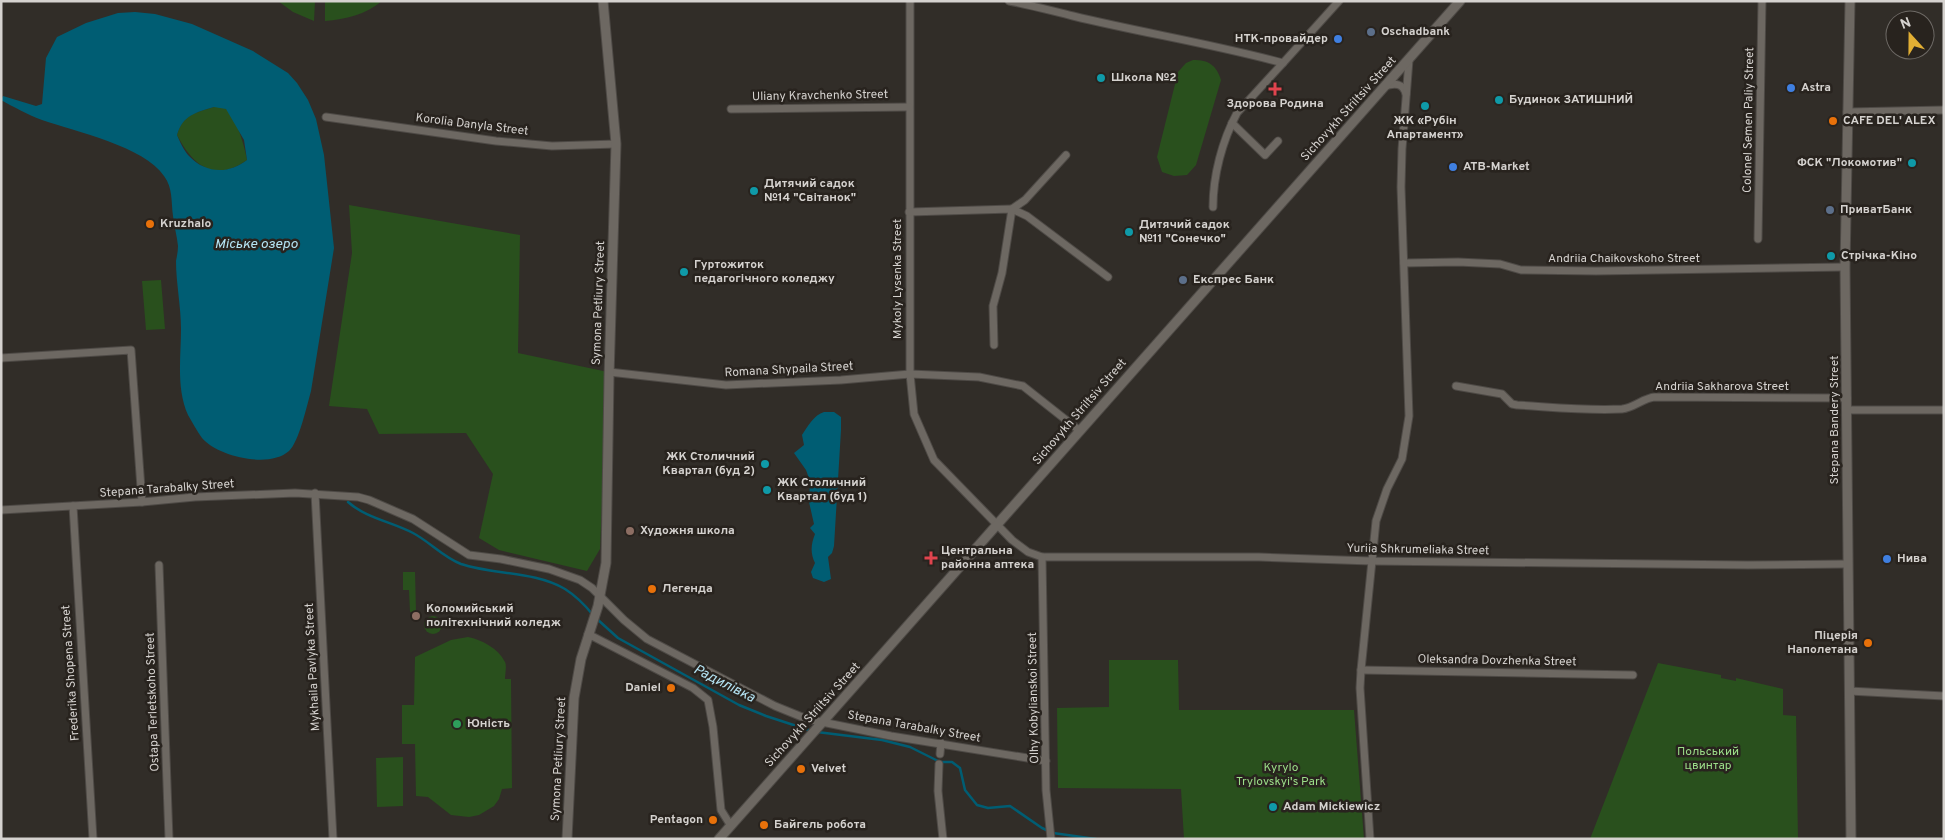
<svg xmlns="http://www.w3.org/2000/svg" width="1945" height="840" font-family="Overpass,sans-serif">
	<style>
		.green { fill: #29501d }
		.water { fill: #005d73; fill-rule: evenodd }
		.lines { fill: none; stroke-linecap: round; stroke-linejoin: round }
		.stream { stroke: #005d73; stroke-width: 2.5 }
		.minor-casing { stroke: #4e4a46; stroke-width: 9 }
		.tertiary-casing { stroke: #4e4a46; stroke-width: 11 }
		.minor { stroke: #6d6862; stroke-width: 7 }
		.tertiary { stroke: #6d6862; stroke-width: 9 }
		.service-dot { fill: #5c6f8a; stroke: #28231e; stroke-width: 2 }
		.shop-dot { fill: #3f7fe0; stroke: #28231e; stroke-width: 2 }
		.culture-dot { fill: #0f9aa8; stroke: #28231e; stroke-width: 2 }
		.health-dot { fill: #e0444e; stroke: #28231e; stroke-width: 2 }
		.food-dot { fill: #e8710a; stroke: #28231e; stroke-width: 2 }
		.education-dot { fill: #8d6e63; stroke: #28231e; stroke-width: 2 }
		.leisure-dot { fill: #2e9e5b; stroke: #28231e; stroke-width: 2 }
		.labels { text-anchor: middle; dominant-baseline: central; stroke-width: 5; stroke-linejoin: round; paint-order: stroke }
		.poi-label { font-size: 12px; font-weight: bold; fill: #d5d2cf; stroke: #28231e; text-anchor: start }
		.street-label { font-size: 12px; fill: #d5d2cf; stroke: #28231e }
		.park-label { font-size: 12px; fill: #9bdd88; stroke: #28231e }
		.water-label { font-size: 14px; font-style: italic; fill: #b5e4f4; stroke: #28231e }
	</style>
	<rect width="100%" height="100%" fill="#312d28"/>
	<g class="green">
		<polygon points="278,1 315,1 314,21 293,12"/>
		<path d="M325 1H382C365 15 346 19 325 21Z"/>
		<path d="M1193 60C1209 60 1216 65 1221 80L1196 165 1187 175 1174 176 1162 172 1157 157 1178 72 1186 63Z"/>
		<path d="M214 107C217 107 223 107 226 109 236 115 245 148 247 160 215 183 193 166 177 135 183 114 195 113 214 107Z"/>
		<polygon points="349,205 520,235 518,353 608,372 600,549 587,571 499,550 479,538 493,474 466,433 379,434 367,409 329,406 352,253"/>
		<polygon points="161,280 165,329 146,330 142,281"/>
		<polygon points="403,572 415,572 416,612 410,612 409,590 403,590"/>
		<circle cx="433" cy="625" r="9"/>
		<path d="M468 637C482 640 498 648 505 662 507 666 505 674 505 679H511L512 788 502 789 499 799 494 806 479 815 469 817 451 815 428 797 416 796 415 744H402V705H414L415 657 451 640Z"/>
		<polygon points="1109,660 1178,660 1179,710 1354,710 1364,839 1184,839 1181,789 1058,788 1057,708 1109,707"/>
		<polygon points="1658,663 1721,675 1721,678 1736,681 1736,678 1783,689 1783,715 1796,716 1798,839 1590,839"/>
		<polygon points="403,757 403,806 377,807 376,758"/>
	</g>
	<g class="water">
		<path d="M135 12 155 14 192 24 253 51 288 73 297 83 308 100 316 119 324 155 334 248 311 391C307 405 299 442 289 451 269 469 217 456 202 438 197 431 192 422 188 415 176 388 181 357 181 329 181 306 176 283 176 261 177 256 178 251 178 246 177 236 174 226 173 216 171 201 173 188 164 176 144 146 76 132 42 120 28 115 14 107 1 100L3 96 36 106 42 104 46 58 57 37 86 23 118 13ZM214 107 226 109 244 140 247 160C229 174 206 174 189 156 184 151 180 142 177 135 183 115 195 113 214 107Z"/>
		<path d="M824 412H834L841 417V430L834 546 832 553 828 557 831 579 824 582 813 578 811 572 815 563C810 553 811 544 815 534L810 528 814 524 809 502 810 481 806 470 794 453 804 445 802 435C808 426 814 415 824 412Z"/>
	</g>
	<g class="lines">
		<g class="stream">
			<path d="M348 502C366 518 392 522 413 533 430 542 443 557 461 564 494 575 534 571 565 589 576 596 585 605 593 615"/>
			<polyline points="597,619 618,638 739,705 766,716 812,731"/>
			<polyline points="817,732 882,740 910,747 940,762 952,762 960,768 965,790 977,805 988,808 1010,806 1042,828 1053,833 1096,839"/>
		</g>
		<g class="minor-casing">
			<g id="minor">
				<polyline points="910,1 910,374 914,414 934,460 1012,540 1028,552 1042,557 1259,557 1371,561 1748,565 1848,564"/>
				<path d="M1009 1C1031 5 1052 11 1073 16 1143 33 1213 44 1283 63L1339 1"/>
				<path d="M1385 86C1395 83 1403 83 1406 94"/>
				<polyline points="731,109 909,107"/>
				<polyline points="1847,112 1944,110"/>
				<polyline points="326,117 496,141 552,146 616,144"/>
				<polyline points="1232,123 1265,155 1278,141"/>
				<path d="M1213 207C1213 176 1222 141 1237 113L1283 63"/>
				<polyline points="909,212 1012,209 1027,216 1108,277"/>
				<polyline points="1758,239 1762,1"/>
				<polyline points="1404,263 1458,262 1500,264 1521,270 1596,271 1845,267"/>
				<polyline points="994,345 993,306 1002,273 1012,209 1025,200 1066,155"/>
				<polyline points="1,358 131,350 142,502"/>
				<polyline points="609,372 726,385 841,380 910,374 979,377 1023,386 1080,431"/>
				<path d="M1456 386 1502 394 1512 404 1517 405C1551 407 1587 411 1622 409 1634 408 1643 398 1655 397L1847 398"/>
				<polyline points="1847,410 1944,410"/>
				<polyline points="315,493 333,839"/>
				<polyline points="73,506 93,839"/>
				<polyline points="1,510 142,502 195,497 295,493 358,497 369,500 413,519 469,555 501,559 549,569 580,580 592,588 624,620 647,639 775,706 807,719 891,736 1046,761"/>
				<polyline points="1042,557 1046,790 1051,839"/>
				<polyline points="159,565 169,839"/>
				<polyline points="588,634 693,688 708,700 713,727 721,810 731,826"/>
				<polyline points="1361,670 1633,675"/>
				<polyline points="1849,691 1944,696"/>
				<polyline points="940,754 941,743"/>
				<polyline points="939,764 938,791 943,839"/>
				<polyline points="1370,839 1360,688 1361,670 1376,521 1387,489 1402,459 1409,416 1401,187 1402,149 1409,60"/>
			</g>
		</g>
		<g class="tertiary-casing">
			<g id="tertiary">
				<polyline points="1850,1 1845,267 1851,839"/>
				<polyline points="567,839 574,698 581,659 598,606 606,563 609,377 616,144 603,1"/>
				<polyline points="719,839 1460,1"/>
			</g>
		</g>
		<use href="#minor" class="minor"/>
		<use href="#tertiary" class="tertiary"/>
	</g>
	<g class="service-dot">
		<circle cx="1371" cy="32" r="5"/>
		<circle cx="1830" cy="210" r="5"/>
		<circle cx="1183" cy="280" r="5"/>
	</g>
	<g class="shop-dot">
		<circle cx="1338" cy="39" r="5"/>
		<circle cx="1791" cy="88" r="5"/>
		<circle cx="1453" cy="167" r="5"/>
		<circle cx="1887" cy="559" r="5"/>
	</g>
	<g class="culture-dot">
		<circle cx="1101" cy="78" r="5"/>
		<circle cx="1499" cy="100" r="5"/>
		<circle cx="1425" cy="106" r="5"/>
		<circle cx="1912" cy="163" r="5"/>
		<circle cx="754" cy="191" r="5"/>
		<circle cx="1129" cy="232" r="5"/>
		<circle cx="1831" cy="256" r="5"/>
		<circle cx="684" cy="272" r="5"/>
		<circle cx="765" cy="464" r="5"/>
		<circle cx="767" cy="490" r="5"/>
		<circle cx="1273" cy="807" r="5"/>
	</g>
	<g class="health-dot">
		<path d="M1272.5 81.5h5v5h5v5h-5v5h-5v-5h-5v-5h5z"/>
		<path d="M928.5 550.5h5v5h5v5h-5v5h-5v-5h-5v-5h5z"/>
	</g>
	<g class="food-dot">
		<circle cx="1833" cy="121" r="5"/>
		<circle cx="150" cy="224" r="5"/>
		<circle cx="652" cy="589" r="5"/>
		<circle cx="1868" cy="643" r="5"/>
		<circle cx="671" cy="688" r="5"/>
		<circle cx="801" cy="769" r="5"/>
		<circle cx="713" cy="820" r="5"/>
		<circle cx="764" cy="825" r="5"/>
	</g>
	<g class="education-dot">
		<circle cx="630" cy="531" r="5"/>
		<circle cx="416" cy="616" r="5"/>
	</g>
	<circle class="leisure-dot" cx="457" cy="724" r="5"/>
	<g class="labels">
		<g class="poi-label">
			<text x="1381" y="32">Oschadbank</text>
			<text x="1328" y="39" text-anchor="end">НТК-провайдер</text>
			<text x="1111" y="78">Школа №2</text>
			<text x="1801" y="88">Astra</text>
			<text x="1509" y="100">Будинок ЗАТИШНИЙ</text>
			<text x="1275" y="104" text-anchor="middle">Здорова Родина</text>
			<text x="1425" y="121" text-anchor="middle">ЖК «Рубін<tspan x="1425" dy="14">Апартамент»</tspan></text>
			<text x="1843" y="121">CAFE DEL' ALEX</text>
			<text x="1902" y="163" text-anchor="end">ФСК "Локомотив"</text>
			<text x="1463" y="167">ATB-Market</text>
			<text x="764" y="184">Дитячий садок<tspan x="764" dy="14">№14 "Світанок"</tspan></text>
			<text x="1840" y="210">ПриватБанк</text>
			<text x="160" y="224">Kruzhalo</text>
			<text x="1139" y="225">Дитячий садок<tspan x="1139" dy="14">№11 "Сонечко"</tspan></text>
			<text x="1841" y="256">Стрічка-Кіно</text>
			<text x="694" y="265">Гуртожиток<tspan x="694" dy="14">педагогічного коледжу</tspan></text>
			<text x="1193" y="280">Експрес Банк</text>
			<text x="755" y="457" text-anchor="end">ЖК Столичний<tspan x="755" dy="14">Квартал (буд 2)</tspan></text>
			<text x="777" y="483">ЖК Столичний<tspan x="777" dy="14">Квартал (буд 1)</tspan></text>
			<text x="640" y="531">Художня школа</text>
			<text x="941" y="551">Центральна<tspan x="941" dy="14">районна аптека</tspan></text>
			<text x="1897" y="559">Нива</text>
			<text x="662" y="589">Легенда</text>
			<text x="426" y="609">Коломийський<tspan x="426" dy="14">політехнічний коледж</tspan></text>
			<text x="1858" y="636" text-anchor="end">Піцерія<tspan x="1858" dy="14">Наполетана</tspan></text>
			<text x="661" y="688" text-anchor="end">Daniel</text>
			<text x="467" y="724">Юність</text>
			<text x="811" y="769">Velvet</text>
			<text x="1283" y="807">Adam Mickiewicz</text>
			<text x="703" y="820" text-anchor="end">Pentagon</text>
			<text x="774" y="825">Байгель робота</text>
		</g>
		<g class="street-label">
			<text transform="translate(820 96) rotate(-1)">Uliany Kravchenko Street</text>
			<text transform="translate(1349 109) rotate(-48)">Sichovykh Striltsiv Street</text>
			<text transform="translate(1749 120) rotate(-89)">Colonel Semen Paliy Street</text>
			<text transform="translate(472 125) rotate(7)">Korolia Danyla Street</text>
			<text x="1624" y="259">Andriia Chaikovskoho Street</text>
			<text transform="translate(898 279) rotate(-90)">Mykoly Lysenka Street</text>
			<text transform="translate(599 303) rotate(-88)">Symona Petliury Street</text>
			<text transform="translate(789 370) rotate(-3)">Romana Shypaila Street</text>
			<text x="1722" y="387">Andriia Sakharova Street</text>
			<text transform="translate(1080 412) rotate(-49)">Sichovykh Striltsiv Street</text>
			<text transform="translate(1835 420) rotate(-90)">Stepana Bandery Street</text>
			<text transform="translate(167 489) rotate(-4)">Stepana Tarabalky Street</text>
			<text transform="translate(1418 550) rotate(1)">Yuriia Shkrumeliaka Street</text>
			<text transform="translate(1497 661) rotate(1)">Oleksandra Dovzhenka Street</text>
			<text transform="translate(313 667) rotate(-93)">Mykhaila Pavlyka Street</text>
			<text transform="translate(71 673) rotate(-94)">Frederika Shopena Street</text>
			<text transform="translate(1034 698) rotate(-91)">Olhy Kobylianskoi Street</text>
			<text transform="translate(153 702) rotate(-92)">Ostapa Terletskoho Street</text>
			<text transform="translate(813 715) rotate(-48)">Sichovykh Striltsiv Street</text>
			<text transform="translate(914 727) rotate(10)">Stepana Tarabalky Street</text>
			<text transform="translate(559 759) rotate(-87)">Symona Petliury Street</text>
		</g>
		<g class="park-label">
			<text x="1708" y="752">Польський<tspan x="1708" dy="14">цвинтар</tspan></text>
			<text x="1281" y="768">Kyrylo<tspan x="1281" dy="14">Trylovskyi's Park</tspan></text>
		</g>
		<g class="water-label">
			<text x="256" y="244">Міське озеро</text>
			<text transform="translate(724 684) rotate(27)">Радилівка</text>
		</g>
	</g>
	<rect width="1945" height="840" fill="none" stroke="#d5d2cf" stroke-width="5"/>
	<g transform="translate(1910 35) rotate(339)"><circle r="24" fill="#28231e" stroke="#6d6965"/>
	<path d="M0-4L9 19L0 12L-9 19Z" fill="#e2af34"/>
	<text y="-8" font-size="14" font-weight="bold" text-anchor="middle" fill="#d5d2cf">N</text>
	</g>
</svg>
